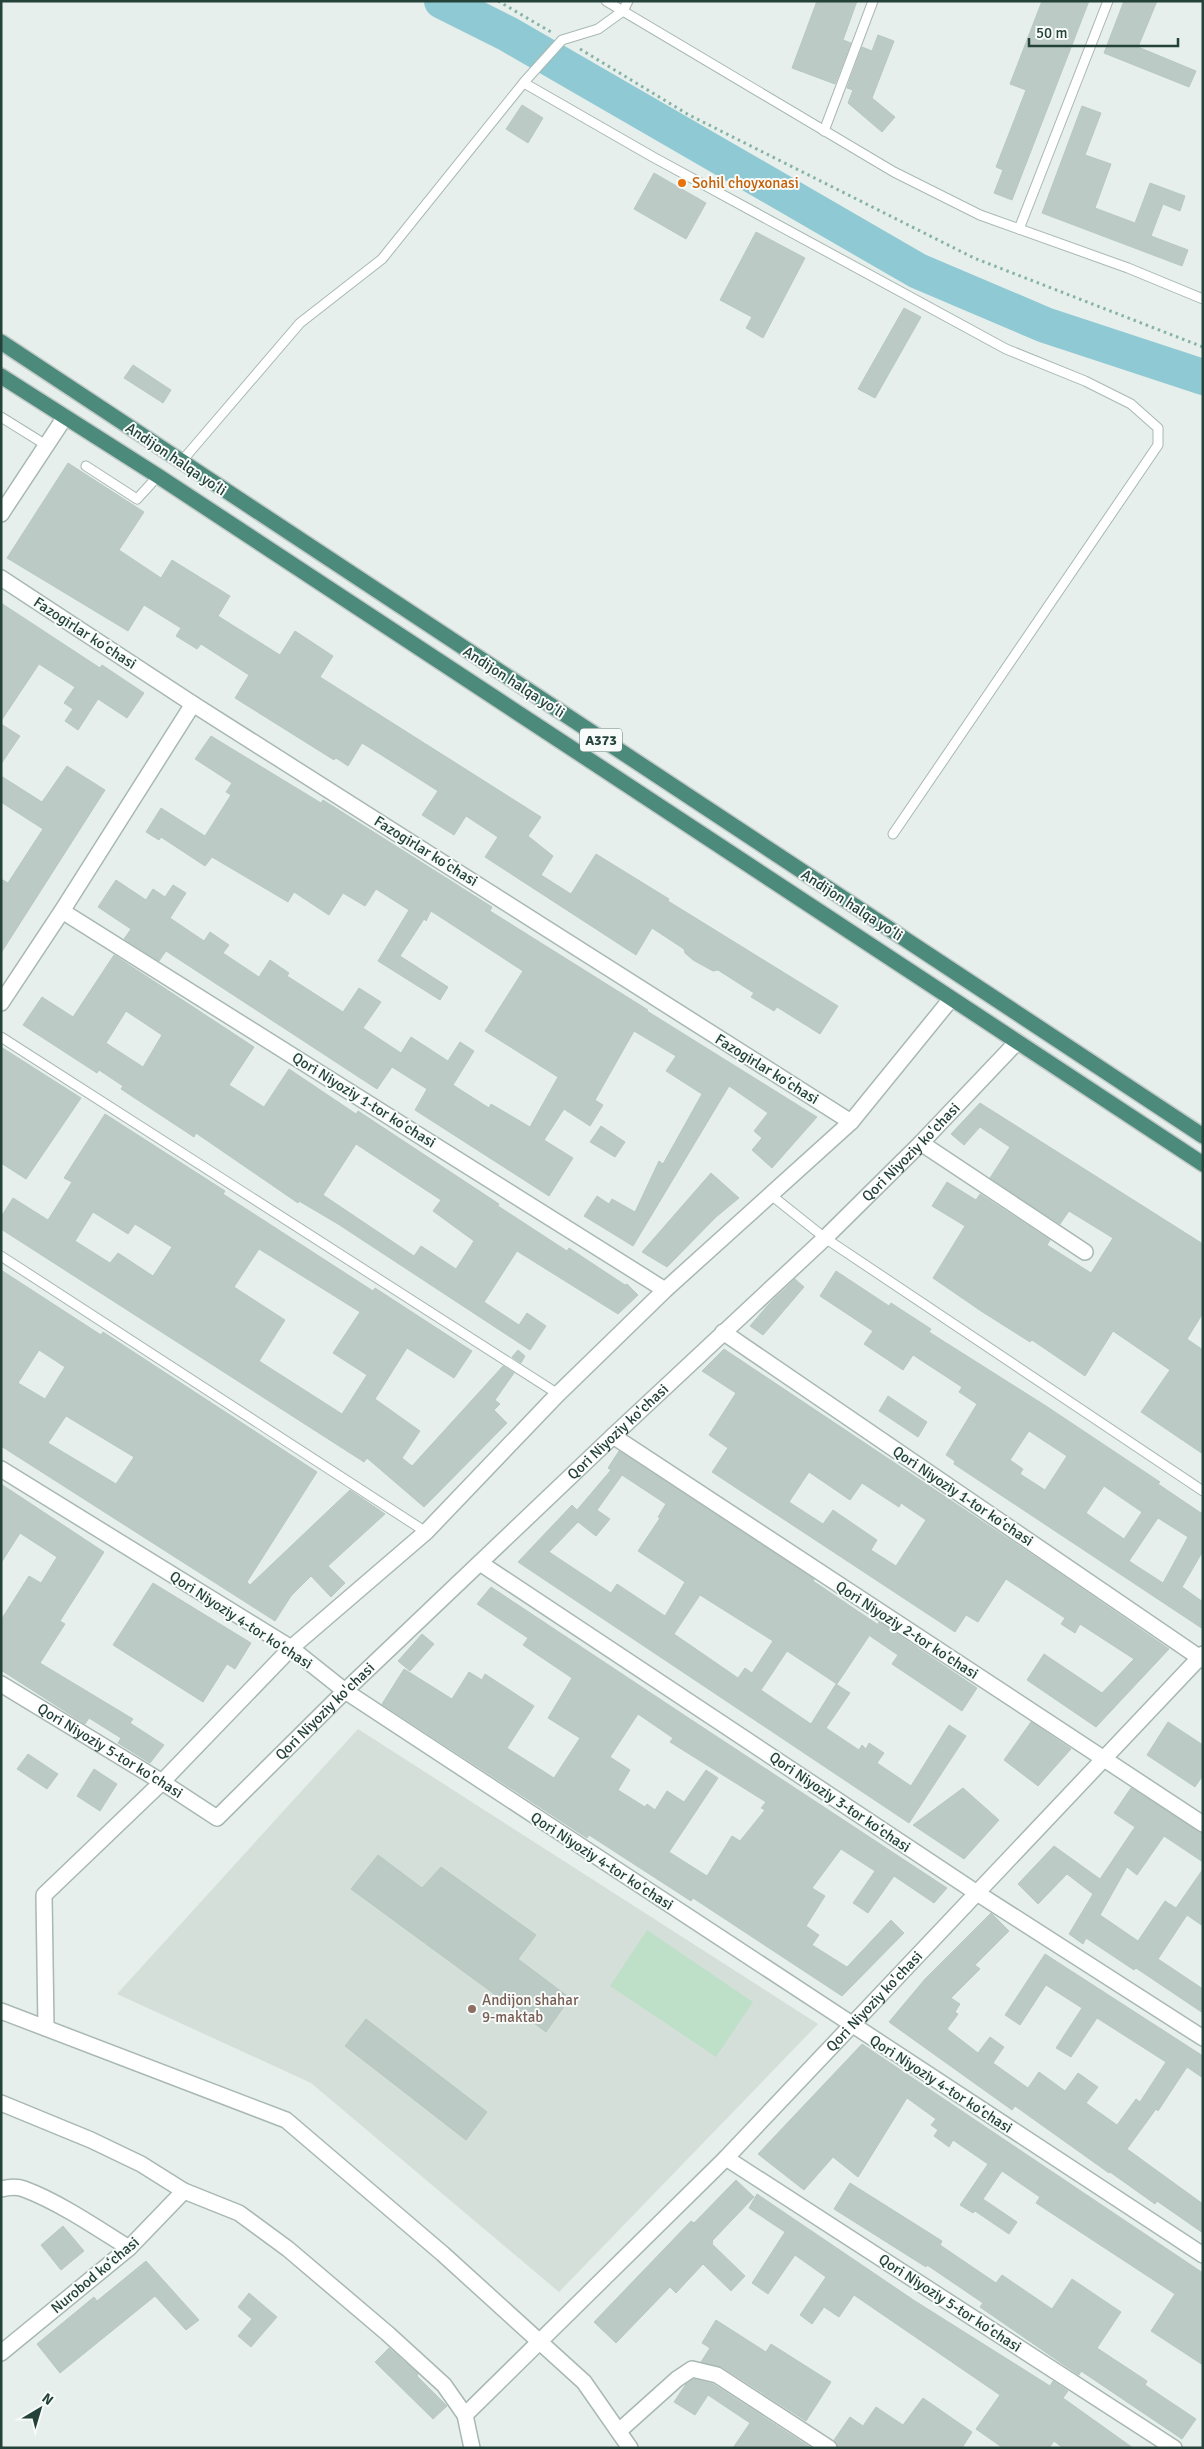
<svg xmlns="http://www.w3.org/2000/svg" width="1204" height="2449" font-family="Signika,sans-serif">
	<style>
		.built { fill: #d4dfda }
		.green { fill: #bfe0c8 }
		.lines { fill: none; stroke-linecap: round; stroke-linejoin: round }
		.river { stroke: #8ec9d4; stroke-width: 36 }
		.building { fill: #bbcac4; stroke: #b8c9c2; fill-rule: evenodd }
		.service-casing { stroke: #a8b8b2; stroke-width: 11 }
		.minor-casing { stroke: #a8b8b2; stroke-width: 18 }
		.trunk-casing { stroke: #c2cac8; stroke-width: 18 }
		.path { stroke: #86b3a5; stroke-width: 3; stroke-dasharray: 2.5 4; stroke-linecap: butt }
		.service { stroke: #fff; stroke-width: 9 }
		.minor { stroke: #fff; stroke-width: 15 }
		.trunk { stroke: #4c8a7c; stroke-width: 15 }
		.food-dot { fill: #e8710a; stroke: #f7fbf9; stroke-width: 2 }
		.education-dot { fill: #8d6e63; stroke: #f7fbf9; stroke-width: 2 }
		.labels { text-anchor: middle; dominant-baseline: central; stroke-width: 4; stroke-linejoin: round; paint-order: stroke }
		.shield { fill: #f7fbf9; stroke: #637a73; stroke-width: 1 }
		.shield-label { font-size: 14px; font-weight: bold; fill: #24423a }
		.food-label { font-size: 15px; fill: #c56008; stroke: #f7fbf9; text-anchor: start }
		.street-label { font-size: 15px; fill: #24423a; stroke: #f7fbf9 }
		.education-label { font-size: 15px; fill: #785e54; stroke: #f7fbf9; text-anchor: start }
	</style>
	<rect width="100%" height="100%" fill="#e6efeb"/>
	<polygon class="built" points="358,1729 818,2024 559,2292 311,2083 117,1994"/>
	<polygon class="green" points="647,1930 753,2002 716,2057 610,1986"/>
	<g class="lines">
		<polyline class="river" points="442,1 508,34 918,271 1045,325 1203,377"/>
	</g>
	<g class="building">
		<polygon points="817,1 857,1 843,40 851,43 835,84 792,68"/>
		<polygon points="1042,1 1089,1 1012,200 994,193 1003,170 996,167 1026,90 1010,84"/>
		<polygon points="1124,1 1157,1 1138,47 1196,71 1189,87 1104,53"/>
		<polygon points="878,35 894,41 872,98 895,117 882,132 848,103 853,90 847,88 862,47 872,51"/>
		<polygon points="522,105 543,118 528,143 506,129"/>
		<polygon points="1082,106 1101,113 1085,155 1111,164 1095,208 1135,223 1150,183 1185,196 1180,211 1163,204 1151,236 1188,250 1182,266 1042,213"/>
		<polygon points="654,173 706,203 686,239 634,209"/>
		<polygon points="756,232 805,258 763,338 746,328 752,317 720,300"/>
		<polygon points="904,308 921,317 875,398 858,389"/>
		<polygon points="133,365 171,390 163,403 124,378"/>
		<polygon points="68,463 144,512 119,550 161,578 172,560 230,596 218,616 280,655 295,631 333,656 320,677 541,817 528,836 553,856 541,875 571,894 596,854 669,899 668,901 838,1006 820,1034 777,1007 774,1011 751,997 754,993 718,970 713,971 693,960 685,953 684,949 652,928 636,955 485,857 498,837 466,816 454,835 422,815 438,791 383,756 362,743 348,766 336,758 334,760 235,698 249,675 201,644 197,649 176,636 181,628 144,605 128,631 7,558"/>
		<polygon points="1,603 100,668 102,665 144,693 127,718 98,699 78,730 65,721 73,709 64,703 75,687 39,664 1,721"/>
		<polygon points="1,724 20,736 1,764"/>
		<polygon points="211,736 321,803 323,800 492,907 490,911 648,1010 647,1011 817,1117 772,1168 752,1150 762,1138 754,1131 768,1113 729,1086 633,1246 584,1216 597,1196 609,1204 612,1199 635,1212 659,1161 663,1164 702,1094 666,1071 676,1056 634,1031 595,1100 603,1105 590,1126 564,1109 544,1140 573,1158 549,1196 415,1110 427,1089 392,1067 377,1089 166,951 159,961 124,939 131,929 98,907 116,880 146,900 153,889 165,897 173,885 186,893 170,918 204,941 210,932 229,945 223,953 259,977 270,960 289,973 287,976 343,1012 359,988 381,1002 363,1028 401,1053 411,1037 448,1061 460,1042 474,1051 453,1085 489,1108 491,1104 530,1127 558,1077 485,1031 523,971 431,911 426,921 424,919 400,956 448,987 440,1000 378,961 409,910 376,889 365,906 343,893 329,915 294,892 288,902 212,857 205,866 161,837 159,840 146,832 161,808 205,836 231,795 226,792 232,783 195,759"/>
		<polygon points="67,766 105,790 1,953 1,879 8,883 43,829 1,802 1,776 42,802"/>
		<path d="M114 955 254 1047 229 1085 264 1107 289 1069 356 1114 358 1111 499 1204 498 1206 567 1251 569 1248 625 1285 627 1284 638 1295 618 1314 517 1251 484 1302 519 1325 527 1313 546 1326 530 1350 338 1224 299 1201 298 1203 196 1133 194 1137 121 1089 123 1086 99 1070 97 1073 23 1025 42 997 73 1017ZM126 1011 162 1035 143 1067 106 1043ZM356 1144 441 1200 433 1211 474 1241 456 1269 421 1246 414 1256 323 1195Z"/>
		<polygon points="1,1047 81,1098 26,1179 1,1163"/>
		<polygon points="980,1103 1203,1244 1203,1313 1187,1339 1203,1350 1203,1454 1141,1412 1170,1370 1113,1331 1085,1376 1032,1340 1030,1342 981,1311 933,1278 965,1226 932,1206 947,1182 976,1200 980,1194 1050,1240 1047,1245 1091,1273 1113,1238 1069,1211 1060,1224 990,1178 1010,1147 980,1127 964,1145 951,1134"/>
		<path d="M105 1114 225 1191 223 1194 373 1291 375 1288 472 1351 454 1378 407 1348 375 1399 420 1431 402 1458 412 1466 503 1366 514 1373 495 1400 500 1404 494 1410 507 1423 424 1507 367 1458 364 1462 1 1229V1217L13 1198 48 1220 72 1182 64 1178ZM93 1212 128 1234 135 1224 172 1247 153 1276 118 1253 110 1263 75 1241ZM259 1249 360 1312 333 1353 367 1375 342 1414 259 1361 285 1320 234 1287Z"/>
		<polygon points="601,1126 625,1142 615,1157 590,1142"/>
		<polygon points="711,1173 739,1198 716,1217 667,1267 642,1252"/>
		<path d="M1 1270 101 1335 103 1332 317 1472 247 1582 250 1585 350 1490 385 1514 328 1566 345 1583 331 1597 311 1576 291 1596 275 1621 1 1446ZM39 1350 65 1367 45 1399 18 1383ZM66 1416 134 1457 116 1484 48 1443Z"/>
		<path d="M836 1271 889 1306 891 1303 931 1329 929 1332 1046 1406 1160 1482 1158 1484 1201 1513 1203 1510V1551L1182 1587 1203 1602V1629L954 1464 955 1461 946 1455 977 1404 959 1392 962 1387 913 1355 903 1370 864 1344 873 1331 820 1296ZM1029 1431 1067 1456 1045 1490 1020 1474 1023 1469 1010 1460ZM1104 1486 1142 1512 1124 1539 1086 1513ZM1158 1518 1188 1537 1163 1583 1129 1561Z"/>
		<polygon points="795,1279 804,1287 763,1335 750,1326 768,1305"/>
		<path d="M724 1349 1046 1564 1169 1649 1096 1727 1027 1680 1044 1654 1102 1693 1134 1659 1080 1624 1075 1633 1061 1624 1065 1618 1006 1579 978 1622 966 1615 955 1632 712 1472 728 1448 709 1435 736 1393 702 1371ZM809 1472 850 1500 862 1483 899 1507 901 1503 926 1520 896 1566 871 1550 877 1540 833 1510 823 1524 789 1502Z"/>
		<polygon points="518,1350 525,1356 521,1363 512,1357"/>
		<polygon points="888,1396 927,1422 918,1437 879,1411"/>
		<path d="M619 1451 814 1579 813 1581 877 1624 837 1684 787 1651 761 1690 811 1724 836 1684 850 1693 826 1728 859 1750 862 1745 866 1749 869 1743 884 1753 877 1763 911 1786 949 1725 966 1736 909 1823 518 1562 572 1505 577 1510 611 1470 608 1468ZM622 1475 666 1504 658 1517 660 1518 638 1551 685 1582 665 1616 617 1584 611 1593 549 1552 578 1522 596 1536 610 1519 597 1510ZM700 1595 773 1641 752 1673 745 1668 738 1678 674 1634Z"/>
		<polygon points="1,1484 104,1552 60,1621 65,1624 40,1663 133,1719 130,1723 164,1745 150,1763 118,1743 121,1738 89,1718 85,1724 1,1670 1,1620 29,1576 41,1583 57,1557 20,1533 1,1563"/>
		<polygon points="153,1583 251,1643 235,1669 227,1664 203,1702 113,1645"/>
		<path d="M491 1587 687 1717 947 1888 934 1903 894 1876 868 1913 853 1903 875 1871 841 1849 812 1888 825 1896 806 1926 819 1935 812 1945 847 1967 891 1920 904 1933 842 1996 693 1898 691 1901 589 1835 587 1838 382 1704 404 1669 452 1699 469 1672 482 1680 485 1674 534 1706 507 1748 554 1778 580 1738 548 1718 572 1678 523 1645 528 1638 477 1604ZM638 1714 673 1738 670 1742 766 1802 761 1808 765 1810 740 1841 732 1836 707 1876 669 1852 718 1778 706 1770 684 1802 667 1791 655 1810 647 1804 645 1807 618 1790 630 1770 610 1757Z"/>
		<polygon points="879,1622 977,1688 962,1711 892,1664 898,1655 870,1636"/>
		<polygon points="422,1634 434,1644 410,1671 398,1661"/>
		<polygon points="1031,1722 1071,1749 1038,1786 1004,1760"/>
		<polygon points="1168,1722 1203,1745 1203,1775 1195,1787 1147,1755"/>
		<polygon points="28,1754 58,1774 47,1789 17,1769"/>
		<polygon points="94,1769 117,1784 100,1811 77,1796"/>
		<polygon points="963,1788 999,1820 964,1859 913,1825"/>
		<polygon points="1131,1788 1203,1834 1203,1862 1164,1836 1137,1875 1127,1867 1100,1915 1138,1941 1165,1901 1176,1908 1203,1869 1203,1926 1187,1915 1158,1959 1203,1989 1203,2013 1136,1968 1134,1970 1086,1938 1083,1944 1069,1934 1093,1894 1067,1874 1038,1904 1018,1884 1054,1846 1100,1879 1135,1827 1114,1813"/>
		<polygon points="378,1855 422,1888 441,1867 536,1935 518,1959 570,1998 546,2032 351,1889"/>
		<polygon points="991,1913 1009,1931 975,1965 980,1969 951,1998 960,2004 955,2012 958,2014 947,2029 978,2053 990,2037 1004,2047 993,2063 1028,2088 1039,2072 1065,2091 1078,2073 1098,2087 1086,2103 1117,2125 1136,2099 1140,2102 1166,2062 1097,2018 1071,2057 1056,2048 1082,2008 1046,1985 1020,2025 1005,2015 1045,1954 1203,2056 1203,2078 1187,2067 1158,2111 1156,2109 1127,2149 1203,2204 1203,2233 1157,2201 1155,2204 1110,2172 1109,2173 1015,2106 1012,2110 889,2022 925,1979"/>
		<polygon points="366,2019 487,2112 466,2140 345,2046"/>
		<polygon points="862,2044 1203,2273 1203,2365 1151,2331 1175,2294 1036,2203 1040,2197 1002,2171 983,2199 1017,2222 1009,2234 975,2211 973,2213 960,2205 988,2164 953,2140 949,2147 934,2136 938,2130 931,2125 936,2119 907,2098 858,2177 833,2157 804,2190 758,2154"/>
		<polygon points="736,2180 754,2197 712,2241 713,2242 712,2244 745,2276 731,2291 703,2264 676,2293 670,2287 616,2343 594,2322 691,2221 694,2223"/>
		<polygon points="850,2183 942,2241 940,2245 996,2283 1002,2275 1052,2309 1072,2279 1121,2312 1097,2348 1147,2381 1145,2385 1196,2419 1182,2439 1081,2371 1079,2375 1064,2365 980,2307 983,2303 927,2265 926,2267 834,2209"/>
		<polygon points="757,2194 915,2301 1050,2386 1053,2381 1068,2391 1063,2398 1133,2448 1063,2448 1054,2441 1049,2448 1003,2448 976,2429 1000,2395 854,2295 839,2317 824,2307 812,2324 800,2315 826,2277 795,2255 768,2294 752,2283 785,2232 749,2208"/>
		<polygon points="63,2226 84,2251 61,2270 41,2245"/>
		<polygon points="146,2261 199,2320 186,2330 155,2296 60,2373 37,2344 94,2297 97,2301"/>
		<polygon points="249,2293 277,2317 251,2347 238,2336 252,2319 238,2307"/>
		<polygon points="716,2320 766,2352 771,2344 831,2382 806,2421 722,2367 701,2362 710,2348 702,2343"/>
		<polygon points="389,2348 418,2374 417,2376 447,2406 433,2419 375,2362"/>
		<polygon points="694,2379 713,2384 811,2448 733,2448 750,2423 708,2395 695,2415 674,2402 686,2384"/>
		<polygon points="923,2398 972,2432 962,2448 838,2448 834,2440 850,2417 863,2426 876,2407 903,2425"/>
	</g>
	<g class="lines">
		<g class="service-casing">
			<g id="service">
				<polyline points="606,1 894,172 980,215 1128,268 1203,299"/>
				<polyline points="524,83 653,157 1006,349 1085,381 1131,404 1158,428 1158,445 893,834"/>
				<polyline points="824,131 873,1"/>
				<polyline points="1019,229 1108,1"/>
				<polyline points="1,417 46,445"/>
				<polyline points="181,462 300,323 382,259 525,81 562,40 598,29 623,11 628,1"/>
				<polyline points="86,466 137,499 158,476"/>
				<polyline points="1,1037 558,1394"/>
				<polyline points="771,1195 825,1238 1203,1491"/>
				<polyline points="1,1256 426,1532"/>
			</g>
		</g>
		<g class="minor-casing">
			<g id="minor">
				<polyline points="1,514 65,417"/>
				<polyline points="1,578 193,704 851,1122"/>
				<polyline points="62,911 665,1290"/>
				<polyline points="1,1003 62,911 193,704"/>
				<polyline points="921,1143 1085,1252"/>
				<polyline points="723,1332 1203,1660"/>
				<polyline points="613,1436 1203,1824"/>
				<polyline points="1,1469 291,1648 345,1691 1203,2255"/>
				<polyline points="480,1563 977,1893 1203,2038"/>
				<path id="s1" d="M1 1684 162 1782 217 1818 345 1691 613 1436 825 1238 921 1143 1017 1042"/>
				<polyline points="1,2011 286,2120 443,2254 584,2382 630,2448"/>
				<polyline points="46,2028 44,1895 162,1782 291,1648 426,1532 558,1394 665,1290 851,1122 951,999"/>
				<polyline points="1,2103 91,2140 141,2164 184,2191 239,2213 288,2249 387,2333 444,2385 465,2415 472,2448"/>
				<polyline points="726,2158 1174,2448"/>
				<path d="M1 2189C9 2187 16 2186 24 2189 59 2202 97 2228 129 2248"/>
				<polyline points="1,2353 129,2248 184,2191"/>
				<path id="s2" d="M465 2415 726 2158 1203 1654"/>
				<polyline points="619,2431 677,2379 692,2369 717,2375 829,2448"/>
			</g>
		</g>
		<g class="trunk-casing">
			<g id="trunk">
				<polyline points="1,342 1203,1136"/>
				<polyline points="1,376 158,476 1203,1164"/>
			</g>
		</g>
		<g class="path">
			<polyline points="498,1 551,32"/>
			<polyline points="580,49 689,115 974,258 1203,347"/>
		</g>
		<use href="#service" class="service"/>
		<use href="#minor" class="minor"/>
		<use href="#trunk" class="trunk"/>
	</g>
	<circle class="food-dot" cx="682" cy="183" r="5"/>
	<circle class="education-dot" cx="472" cy="2009" r="5"/>
	<g class="labels">
		<rect class="shield" x="580" y="728.5" width="42" height="23" rx="4"/>
		<g class="shield-label">
			<text x="601" y="740">A373</text>
		</g>
		<g class="food-label">
			<text x="692" y="183">Sohil choyxonasi</text>
		</g>
		<g class="street-label">
			<text transform="translate(176 459) rotate(34)">Andijon halqa yo‘li</text>
			<text transform="translate(85 633) rotate(33)">Fazogirlar koʻchasi</text>
			<text transform="translate(514 682) rotate(33)">Andijon halqa yo‘li</text>
			<text transform="translate(426 851) rotate(32)">Fazogirlar koʻchasi</text>
			<text transform="translate(852 905) rotate(33)">Andijon halqa yo‘li</text>
			<text transform="translate(767 1069) rotate(32)">Fazogirlar koʻchasi</text>
			<text transform="translate(364 1100) rotate(32)">Qori Niyoziy 1-tor koʻchasi</text>
			<text stroke="none"><textPath href="#s1" startOffset="1216">Qori Niyoziy ko'chasi</textPath></text>
			<text stroke="none"><textPath href="#s1" startOffset="811">Qori Niyoziy ko'chasi</textPath></text>
			<text transform="translate(963 1496) rotate(34)">Qori Niyoziy 1-tor koʻchasi</text>
			<text transform="translate(241 1620) rotate(33)">Qori Niyoziy 4-tor koʻchasi</text>
			<text transform="translate(907 1630) rotate(33)">Qori Niyoziy 2-tor koʻchasi</text>
			<text stroke="none"><textPath href="#s1" startOffset="406">Qori Niyoziy ko'chasi</textPath></text>
			<text stroke="none"><textPath href="#s1" startOffset="128">Qori Niyoziy 5-tor ko'chasi</textPath></text>
			<text transform="translate(840 1802) rotate(34)">Qori Niyoziy 3-tor koʻchasi</text>
			<text transform="translate(602 1861) rotate(33)">Qori Niyoziy 4-tor koʻchasi</text>
			<text stroke="none"><textPath href="#s2" startOffset="582">Qori Niyoziy ko'chasi</textPath></text>
			<text transform="translate(941 2084) rotate(33)">Qori Niyoziy 4-tor koʻchasi</text>
			<text transform="translate(95 2275) rotate(-40)">Nurobod koʻchasi</text>
			<text transform="translate(950 2303) rotate(33)">Qori Niyoziy 5-tor koʻchasi</text>
		</g>
		<g class="education-label">
			<text x="482" y="2000">Andijon shahar<tspan x="482" dy="17">9-maktab</tspan></text>
		</g>
	</g>
	<rect width="1204" height="2449" fill="none" stroke="#24423a" stroke-width="5"/>
	<g transform="translate(40 2409) rotate(38)" stroke="#f7fbf9" stroke-width="4" paint-order="stroke">
	<path d="M0-4L9 19L0 12L-9 19Z" fill="#24423a"/>
	<text y="-8" font-size="14" font-weight="bold" text-anchor="middle" fill="#24423a">N</text>
	</g>
	<path d="M1029 38v8h149v-8" fill="none" stroke="#24423a" stroke-width="2.5"/>
	<text x="1036" y="38" font-size="15" fill="#24423a" stroke="#f7fbf9" stroke-width="4" paint-order="stroke">50 m</text>
</svg>
